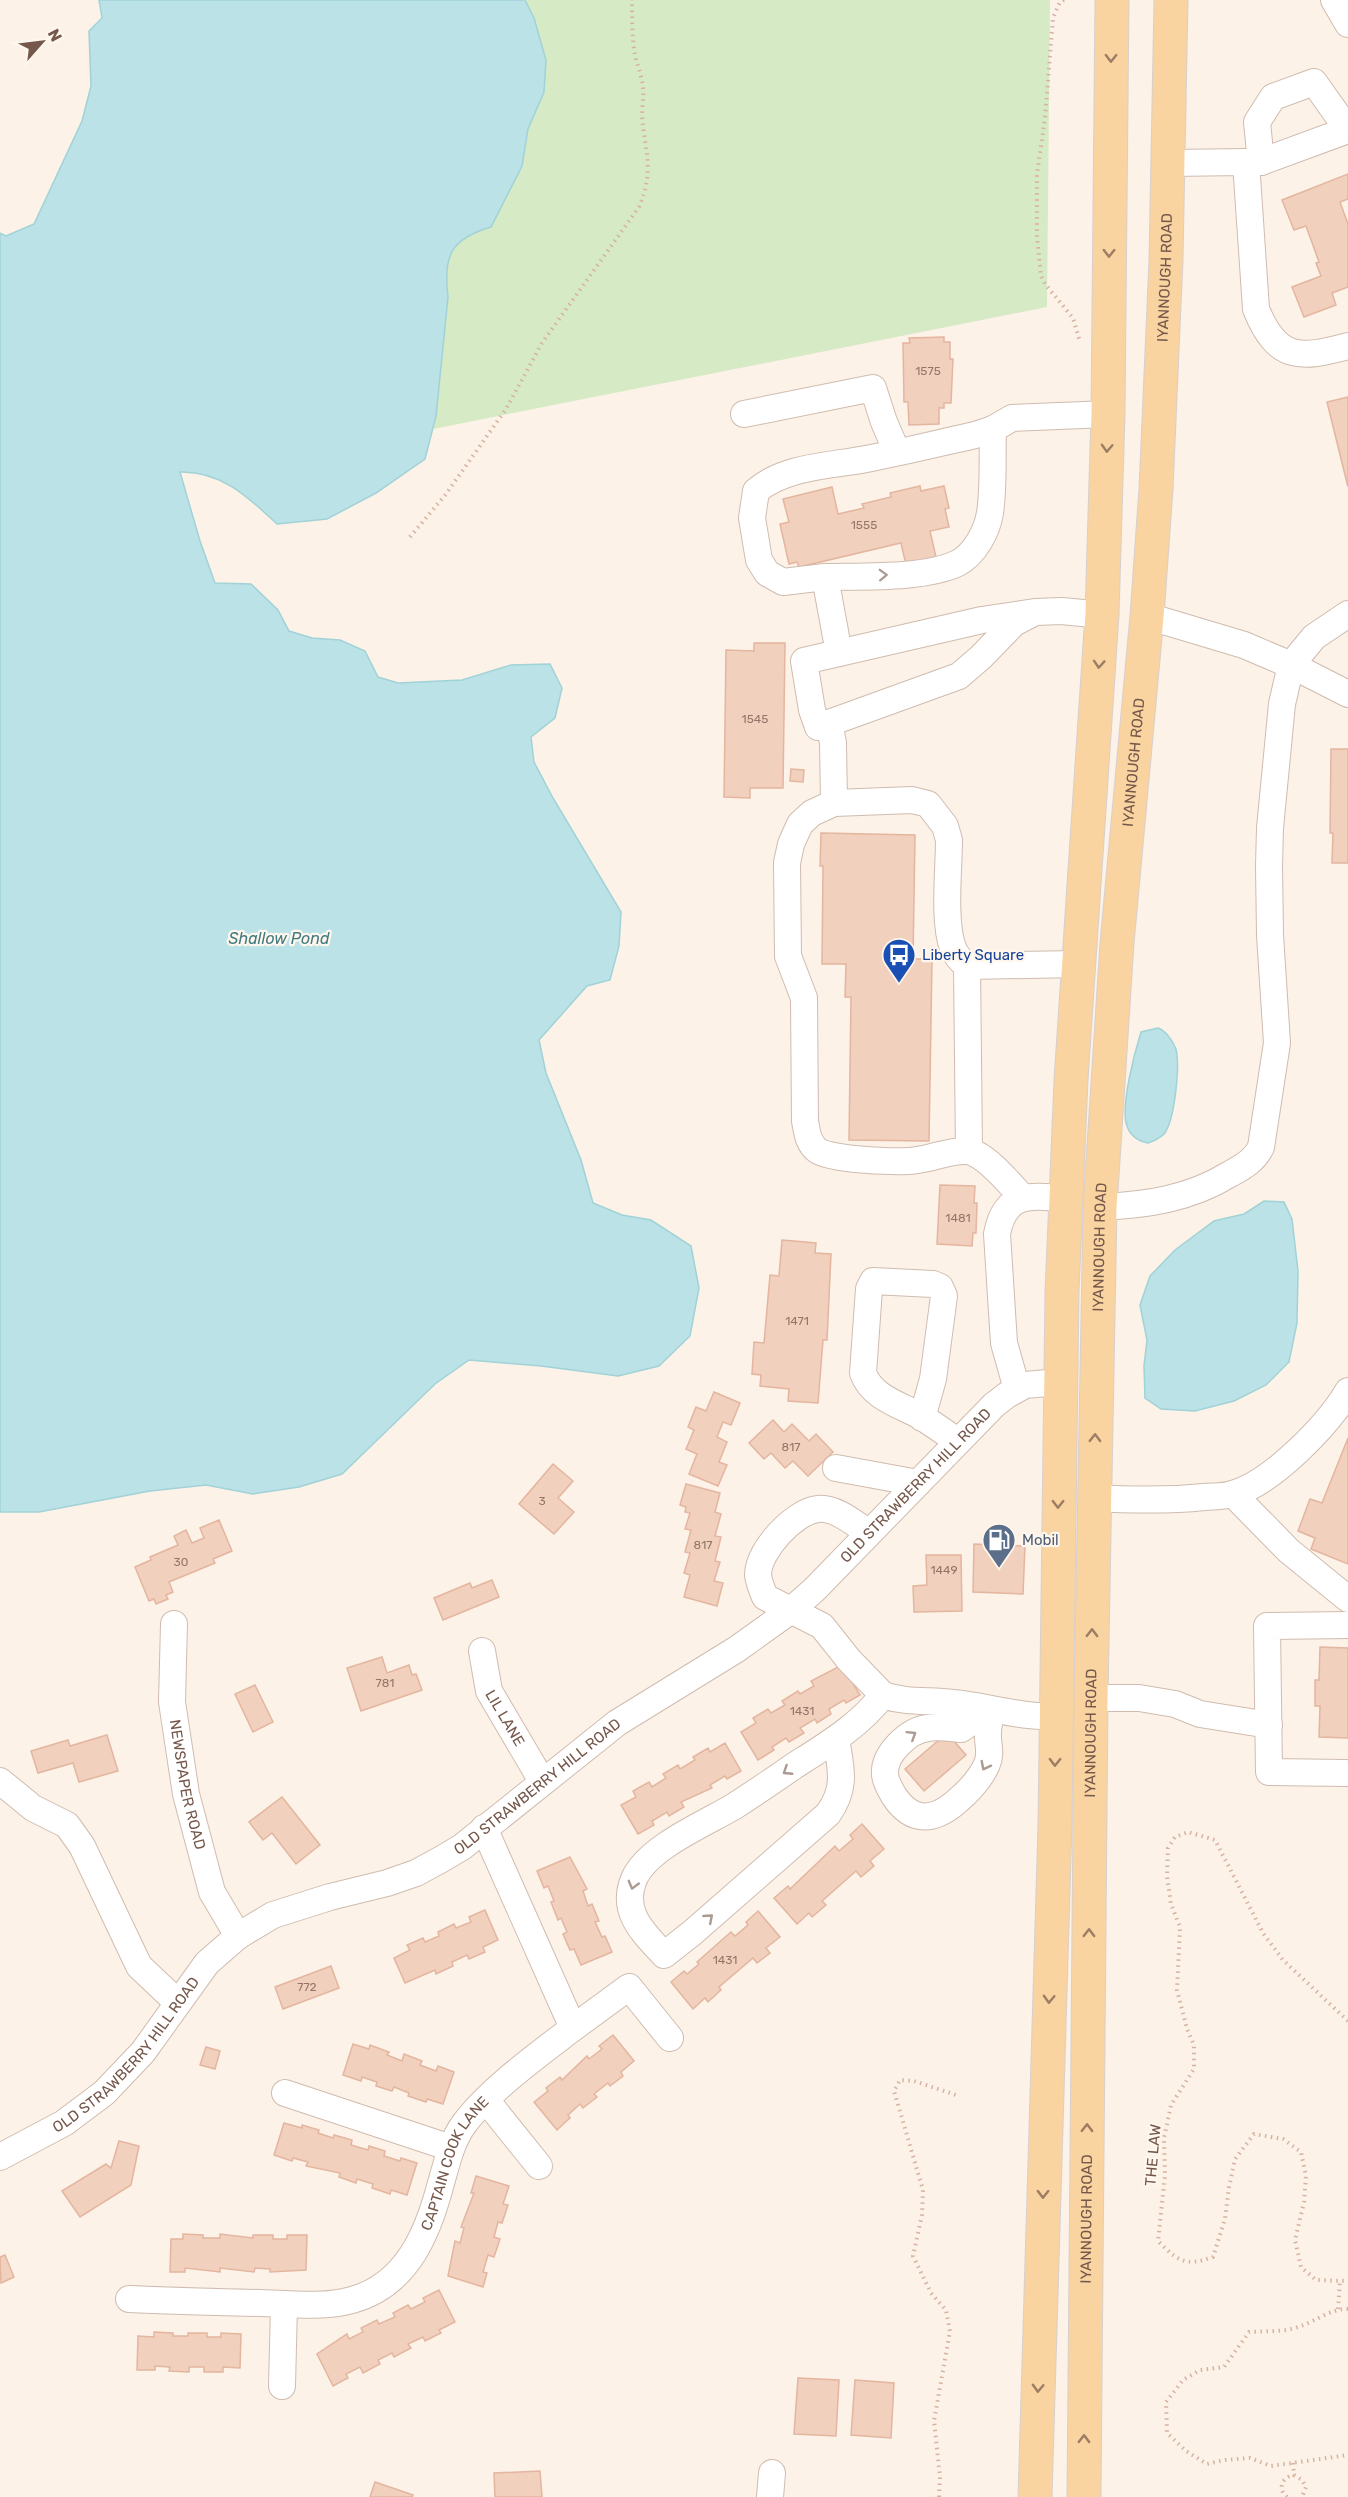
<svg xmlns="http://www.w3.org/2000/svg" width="1348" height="2497" font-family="Rubik,sans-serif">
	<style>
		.green { fill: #d6eac5 }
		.water { fill: #bbe2e6; stroke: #a1d2d7; stroke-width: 1.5 }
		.building { fill: #f1d0be; stroke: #e4b59f; stroke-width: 1.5 }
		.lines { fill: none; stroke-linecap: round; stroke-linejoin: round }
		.minor-casing { stroke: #d0bcaf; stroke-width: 28 }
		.major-casing { stroke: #d8d0cd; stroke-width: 35 }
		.path { stroke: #d6b3a1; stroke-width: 4; stroke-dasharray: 1.5 4.5; stroke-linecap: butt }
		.minor { stroke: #fff; stroke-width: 26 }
		.major { stroke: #f9d3a0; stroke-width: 33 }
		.oneway { stroke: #9d7d64 }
		.oneway2 { stroke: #ac9b93 }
		.labels { text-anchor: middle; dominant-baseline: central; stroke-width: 4.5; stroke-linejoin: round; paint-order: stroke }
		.number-label { font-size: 12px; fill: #947668 }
		.street-label { font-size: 15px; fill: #75584b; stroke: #fff7ed }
		.transit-label { font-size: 15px; fill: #164399; stroke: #fff7ed; text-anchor: start }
		.service-label { font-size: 15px; fill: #4e5e75; stroke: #fff7ed; text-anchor: start }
		.water-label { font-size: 16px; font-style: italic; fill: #427b81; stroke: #fff7ed }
	</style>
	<rect width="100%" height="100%" fill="#fcf2e7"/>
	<path class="green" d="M525 0H1050L1047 307 433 429 436 416 448 297C443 256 450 239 491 226L522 166 528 129 544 92 534 18Z"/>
	<g class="water">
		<path d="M99 0H525L534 18 546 60 544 92 528 129 522 166 491 227C450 239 443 256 448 297L436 416 425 459 376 493 327 519 277 524C249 498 222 471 180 472L200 541 215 583 251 584 278 610 289 631 312 638 340 640 365 651 378 677 398 683 462 680 511 665 550 664 562 688 555 718 531 737 534 762 553 798 621 912 619 946 610 980 587 986 539 1040 546 1073 581 1160 593 1203 622 1215 651 1220 691 1246 699 1288 690 1336 659 1366 618 1376 541 1366 469 1360 435 1384 342 1474 299 1487 253 1494 206 1485 150 1491 39 1512H0V233L6 236 34 224 82 121 91 86 89 31 102 18Z"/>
		<path d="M1158 1028C1166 1031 1173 1041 1176 1049 1180 1066 1175 1120 1164 1134 1160 1138 1154 1141 1148 1143 1138 1141 1130 1135 1127 1126 1120 1107 1135 1051 1141 1032Z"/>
		<polygon points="1264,1201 1284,1202 1292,1219 1298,1271 1297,1323 1289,1362 1266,1385 1234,1401 1195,1411 1161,1409 1145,1398 1144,1366 1147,1340 1140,1305 1150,1276 1175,1250 1214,1221 1244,1214"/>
	</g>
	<g class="building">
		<polygon points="1348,174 1348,199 1340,202 1348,224 1348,287 1332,293 1336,305 1304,317 1292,287 1321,276 1316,263 1319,262 1306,226 1294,230 1282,200"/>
		<polygon points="944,337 944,342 950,342 950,359 953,359 951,403 944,403 944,408 939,408 939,424 909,425 908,402 904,402 903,343 910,343 909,338"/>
		<polygon points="1348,397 1348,487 1327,402"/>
		<polygon points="920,486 921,491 944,486 949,508 945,509 949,527 930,531 936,557 906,565 901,543 799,567 797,562 789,564 780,524 789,522 783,499 832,487 838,514 864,508 862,504 891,497 890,493"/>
		<polygon points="754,643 785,643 783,788 750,788 750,798 724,797 726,650 754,651"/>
		<polygon points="1331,749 1348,749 1348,863 1332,863 1333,833 1330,833"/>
		<polygon points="791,769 804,770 803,782 790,781"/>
		<polygon points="821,833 915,835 913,959 932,959 929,1141 849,1140 851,997 845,997 846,964 822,964 823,866 820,866"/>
		<polygon points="940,1185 975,1186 974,1203 977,1203 976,1233 973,1233 972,1246 937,1244"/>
		<polygon points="782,1240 816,1243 815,1253 831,1254 827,1340 823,1340 818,1403 788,1401 789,1389 760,1386 761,1375 752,1374 754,1342 764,1343 770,1275 779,1276"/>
		<polygon points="714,1392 740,1403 731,1425 723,1422 717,1437 727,1442 719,1462 727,1465 718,1486 689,1474 697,1454 686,1449 694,1430 688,1427 696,1407 706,1411"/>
		<polygon points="773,1420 784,1432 792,1424 809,1441 816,1434 833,1452 808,1476 793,1461 785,1468 771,1453 764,1459 749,1443"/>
		<polygon points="1348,1438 1348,1564 1311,1549 1315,1538 1298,1531 1310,1499 1322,1503"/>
		<polygon points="553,1464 573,1481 558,1498 574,1512 554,1534 519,1504"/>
		<polygon points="686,1484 720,1493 715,1512 721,1514 715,1536 721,1537 715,1561 720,1562 714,1581 723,1583 717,1606 684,1597 690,1575 684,1573 690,1553 685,1552 691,1530 685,1529 690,1513 685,1512 686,1507 680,1505"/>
		<polygon points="219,1520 232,1551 213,1559 215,1563 169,1582 173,1592 166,1595 168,1599 156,1604 154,1599 149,1601 135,1567 151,1560 150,1557 178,1545 174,1536 186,1530 192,1543 204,1538 200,1528"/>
		<polygon points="974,1544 1025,1546 1023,1594 973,1592"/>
		<polygon points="926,1555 961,1555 962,1611 914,1612 913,1586 927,1585"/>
		<polygon points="492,1580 499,1597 443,1620 434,1598 470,1583 472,1588"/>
		<polygon points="1320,1647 1348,1648 1348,1738 1319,1737 1320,1706 1315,1706 1315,1680 1319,1680"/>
		<polygon points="382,1657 387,1673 409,1665 412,1675 416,1674 422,1690 361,1711 347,1668"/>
		<polygon points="842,1665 860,1695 846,1703 844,1700 829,1709 831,1714 817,1723 815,1719 800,1728 804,1733 789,1742 786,1738 772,1747 774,1750 758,1760 741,1732 756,1723 753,1718 768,1709 771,1713 785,1705 782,1701 798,1691 800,1694 814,1686 811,1681"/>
		<polygon points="255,1685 273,1722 253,1732 235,1694"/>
		<polygon points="947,1733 966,1755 924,1791 905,1769"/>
		<polygon points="107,1735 118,1771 79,1782 73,1763 38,1773 31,1751 68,1740 70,1746"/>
		<polygon points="725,1743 741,1771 727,1779 725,1776 710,1785 712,1788 681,1802 684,1807 669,1816 667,1812 652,1821 654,1825 638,1834 621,1805 636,1797 633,1791 649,1782 652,1787 666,1778 663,1774 678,1765 680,1769 695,1760 693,1757 708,1748 710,1752"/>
		<polygon points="282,1797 320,1845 296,1864 272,1833 263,1840 249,1822"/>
		<polygon points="862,1824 884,1849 870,1861 874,1866 861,1877 856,1871 822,1901 826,1905 812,1917 809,1913 797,1924 774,1898 788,1886 790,1889 835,1846 839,1851 853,1839 850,1835"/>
		<polygon points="570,1857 587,1889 583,1891 588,1906 592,1904 599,1921 595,1922 602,1937 605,1936 612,1952 581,1965 574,1949 570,1950 563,1934 567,1932 561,1918 558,1920 551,1902 554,1901 548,1886 544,1888 537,1871"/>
		<polygon points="485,1910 498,1940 483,1947 485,1952 469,1959 467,1955 452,1962 453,1966 436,1974 435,1970 405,1983 394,1958 410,1950 407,1945 423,1938 425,1942 439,1936 438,1932 454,1924 456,1928 471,1922 469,1917"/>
		<polygon points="758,1911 780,1937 766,1948 770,1953 757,1963 753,1958 719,1987 721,1990 708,2002 705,1998 693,2009 671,1982 684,1971 687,1974 699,1964 697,1962 731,1932 735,1936 748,1925 746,1922"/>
		<polygon points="331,1966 339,1988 283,2009 275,1987"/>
		<polygon points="613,2035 634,2061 621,2072 623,2076 610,2086 608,2083 594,2094 597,2097 583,2108 580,2104 568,2115 570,2118 557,2130 534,2102 548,2091 546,2088 560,2077 562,2080 587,2056 589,2059 602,2049 599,2046"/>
		<polygon points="353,2044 369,2049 370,2045 389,2052 387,2055 402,2061 404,2054 422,2061 420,2065 436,2071 438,2066 454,2072 443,2104 427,2099 426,2102 408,2096 409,2093 394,2087 392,2091 376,2086 377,2082 362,2077 361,2081 343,2075"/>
		<polygon points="206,2047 220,2051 215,2069 200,2065"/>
		<polygon points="284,2123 302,2128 302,2125 319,2130 318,2133 333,2138 334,2135 352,2140 351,2145 368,2150 369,2146 385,2151 384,2156 400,2161 401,2158 417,2163 407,2195 391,2190 390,2194 372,2188 373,2184 357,2179 356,2183 339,2177 340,2173 306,2166 308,2162 293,2158 292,2161 274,2155"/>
		<polygon points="119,2141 139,2146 131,2185 80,2217 62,2191 106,2164 111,2168"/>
		<polygon points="476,2176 509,2186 503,2204 508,2205 502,2223 498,2222 494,2237 500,2239 494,2257 488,2255 483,2272 487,2273 483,2287 448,2276 455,2241 460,2243 464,2228 461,2227 474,2193 471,2193"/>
		<polygon points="183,2234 203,2235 203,2238 220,2238 220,2234 253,2238 253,2235 273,2235 273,2239 287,2239 287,2235 307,2235 306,2270 270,2272 270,2269 255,2268 254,2272 220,2268 220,2272 185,2268 185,2272 170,2272 171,2239 183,2239"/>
		<polygon points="5,2255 14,2277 1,2283 0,2257"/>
		<polygon points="439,2290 455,2322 439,2330 441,2333 425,2341 423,2337 408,2344 411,2348 394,2357 392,2353 378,2360 380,2364 363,2373 360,2367 346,2374 348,2378 333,2386 317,2354 347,2334 349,2339 363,2332 361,2328 377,2320 379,2324 395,2317 393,2313 408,2305 411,2309 425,2302 423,2298"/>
		<polygon points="154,2332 173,2333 173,2336 188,2336 188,2333 207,2333 207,2337 221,2337 221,2333 241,2334 240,2368 223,2367 223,2372 204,2372 204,2367 189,2367 189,2372 169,2371 170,2367 155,2366 155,2370 137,2370 138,2336 154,2337"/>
		<polygon points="798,2378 839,2380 836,2436 794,2434"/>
		<polygon points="855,2380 894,2383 891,2438 851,2435"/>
		<polygon points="540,2471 542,2497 495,2497 494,2473"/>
		<polygon points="375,2482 413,2495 412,2497 370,2497"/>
	</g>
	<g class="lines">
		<g class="minor-casing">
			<g id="minor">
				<polyline points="1334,0 1348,24"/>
				<polyline points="1246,162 1261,162 1257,122 1273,97 1314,82 1348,130"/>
				<polyline points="1261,162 1348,130"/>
				<path d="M1169 163 1246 162 1256 309C1277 361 1300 359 1348 346"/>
				<polyline points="744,414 873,388 884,422 897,452"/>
				<path d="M825 577C862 576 925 579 958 563 975 554 987 531 990 513 994 486 992 457 993 429"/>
				<polyline points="1035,612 1014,623 981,657 959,676 818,727 812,710 804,661 982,620 1035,612 1062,611 1102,615"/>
				<polyline points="1147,616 1244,645 1291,665 1348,694"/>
				<path d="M839 653 825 577 783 582 767 573 759 560 752 518 756 491C785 466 831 466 866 459 903 452 939 443 975 435L993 429 1012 418 1108 414"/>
				<path d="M829 723 833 743 834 803 912 800 928 804 945 826 949 840C949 869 943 922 953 948 956 956 961 961 967 966L1079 964"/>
				<path d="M834 803 812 813 800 824 791 844 787 863 788 956 804 998 805 1121C807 1132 808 1143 817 1150 829 1160 901 1163 917 1160 934 1158 950 1150 967 1151 985 1153 1011 1185 1023 1198"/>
				<polyline points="967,966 969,1151"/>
				<path d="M1100 1207C1147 1205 1189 1199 1230 1174 1243 1167 1255 1160 1261 1147L1277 1043 1270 935 1269 866 1270 828 1282 704 1291 665 1314 637 1348 614"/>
				<path d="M1017 1389 1004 1343 997 1234C1005 1192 1029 1195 1065 1199"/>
				<path d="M922 1418 933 1379 944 1296 940 1287 933 1284 873 1281 869 1289 863 1373C872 1398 901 1405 922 1417 934 1425 946 1433 957 1441"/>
				<polyline points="836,1468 918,1483"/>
				<polyline points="1233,1494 1289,1551 1348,1599"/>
				<path d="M1093 1498C1131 1500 1167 1501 1204 1497 1213 1496 1223 1497 1232 1494 1271 1484 1328 1425 1348 1391"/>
				<path d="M869 1533C855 1524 836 1507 818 1509 795 1511 758 1550 758 1575 759 1582 762 1590 765 1597L822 1626 849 1660 883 1695"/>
				<path id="s1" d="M174 1624 172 1702 186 1794 212 1892 238 1936"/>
				<path id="s2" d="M482 1651 489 1691 542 1781"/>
				<polyline points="1091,1698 1139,1698 1175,1704 1200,1714 1269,1725"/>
				<path d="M974 1706 971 1722 961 1729C950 1728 939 1726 928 1728 909 1730 883 1754 885 1775 886 1783 890 1789 894 1796 911 1822 932 1822 955 1803 967 1793 981 1778 987 1764 992 1752 987 1744 988 1732 988 1725 991 1717 992 1710"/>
				<path d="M836 1739C841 1768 847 1788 828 1814L692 1933 664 1955C644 1933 620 1912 634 1879 647 1848 704 1824 733 1807 753 1794 774 1780 794 1766 827 1745 859 1726 883 1695 906 1703 929 1700 953 1703 987 1706 1021 1718 1056 1716"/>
				<polyline points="1345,1773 1269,1772 1267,1626 1348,1625"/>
				<polyline points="0,1781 33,1808 67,1825 82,1846 139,1966 178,2003"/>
				<polyline points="573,2028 629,1987 670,2038"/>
				<polyline points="285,2093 451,2148"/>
				<polyline points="486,2100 539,2166"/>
				<path id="s3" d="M0 2157 64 2123 104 2093 143 2052 207 1963 238 1936 273 1915 330 1897 387 1883 416 1873 440 1860 462 1847 617 1723 737 1649 790 1611 814 1590 994 1405 1007 1395 1025 1385 1059 1382"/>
				<path id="s4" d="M129 2299C173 2301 217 2302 261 2303 291 2304 323 2308 352 2300 407 2285 428 2233 441 2183 447 2163 451 2142 464 2124 489 2090 539 2054 573 2028L484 1828"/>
				<polyline points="282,2386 284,2304"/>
				<polyline points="770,2497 772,2473"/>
			</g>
		</g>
		<g class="major-casing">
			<g id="major">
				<polyline points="1035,2497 1055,1825 1062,1293 1071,1080 1102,615 1108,414 1112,0"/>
				<path id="s5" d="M1084 2497 1091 1698 1100 1207 1117 943 1147 616 1156 489 1166 260 1171 0"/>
			</g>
		</g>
		<g class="path">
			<polyline points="1064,0 1060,2 1053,18 1045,118 1037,174 1037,237 1041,276 1045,284 1073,318 1080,342"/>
			<path d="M410 537 446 494 506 409 542 343 639 207C655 169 645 153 642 116 642 106 644 97 643 88 642 77 638 67 635 56 632 38 632 18 632 0"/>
			<path d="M1348 2021 1283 1960 1263 1933 1215 1840 1188 1832 1175 1837 1168 1848 1167 1876 1171 1904 1180 1927 1177 1990 1187 2029 1194 2045V2069L1171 2105 1164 2138 1165 2175 1158 2241C1178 2261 1185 2267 1213 2257L1225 2219 1229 2187 1235 2159 1254 2134 1283 2139 1301 2152 1306 2176 1304 2202 1295 2240 1301 2267 1316 2280 1348 2281"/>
			<polyline points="1338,2309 1340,2281"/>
			<path d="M1348 2309C1330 2308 1311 2325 1291 2329 1278 2332 1263 2331 1249 2332L1224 2367 1200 2370 1183 2380 1166 2402 1167 2433 1186 2451 1207 2464 1225 2460 1250 2458 1271 2466 1348 2455"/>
			<polyline points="1293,2463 1294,2475 1302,2480 1306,2487 1302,2497"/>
			<polyline points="939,2497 940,2477 934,2421 950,2331 946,2310 931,2293 913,2256 922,2215 923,2190 894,2091 900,2080 914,2081 959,2096"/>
			<path d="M1287 2497C1277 2489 1282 2477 1294 2475"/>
		</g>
		<use href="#minor" class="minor"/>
		<use href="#major" class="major"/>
	</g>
	<defs><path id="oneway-chevron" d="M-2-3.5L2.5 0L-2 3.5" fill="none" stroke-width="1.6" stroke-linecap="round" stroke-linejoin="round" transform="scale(1.5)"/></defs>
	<g class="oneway">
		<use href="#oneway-chevron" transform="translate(1111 58) rotate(91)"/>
		<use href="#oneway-chevron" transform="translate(1109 253) rotate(91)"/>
		<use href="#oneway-chevron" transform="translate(1107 448) rotate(92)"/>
		<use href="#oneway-chevron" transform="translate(1099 664) rotate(94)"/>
		<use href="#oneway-chevron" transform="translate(1095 1438) rotate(-89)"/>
		<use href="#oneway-chevron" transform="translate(1058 1504) rotate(91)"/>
		<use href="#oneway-chevron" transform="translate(1092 1633) rotate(-89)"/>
		<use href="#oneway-chevron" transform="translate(1055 1762) rotate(91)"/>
		<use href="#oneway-chevron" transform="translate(1089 1933) rotate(-89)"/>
		<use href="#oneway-chevron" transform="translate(1049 1999) rotate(92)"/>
		<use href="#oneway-chevron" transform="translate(1087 2128) rotate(-89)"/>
		<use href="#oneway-chevron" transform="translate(1043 2194) rotate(91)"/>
		<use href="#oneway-chevron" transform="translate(1038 2388) rotate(92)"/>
		<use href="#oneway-chevron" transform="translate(1084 2439) rotate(-89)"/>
	</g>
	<g class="oneway2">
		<use href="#oneway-chevron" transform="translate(883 575) rotate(-2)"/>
		<use href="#oneway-chevron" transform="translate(912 1735) rotate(-32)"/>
		<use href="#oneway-chevron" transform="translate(985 1766) rotate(117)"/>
		<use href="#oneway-chevron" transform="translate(787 1771) rotate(147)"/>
		<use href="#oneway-chevron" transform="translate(633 1885) rotate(105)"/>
		<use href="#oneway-chevron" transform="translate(709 1918) rotate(-41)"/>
	</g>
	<defs>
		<g id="bus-pin" transform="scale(1.725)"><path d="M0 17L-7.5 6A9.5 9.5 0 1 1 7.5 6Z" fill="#1a4fb4" stroke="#fff7ed"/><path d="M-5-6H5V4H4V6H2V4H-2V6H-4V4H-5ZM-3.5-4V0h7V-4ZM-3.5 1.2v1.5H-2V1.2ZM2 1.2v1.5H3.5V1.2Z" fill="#fff"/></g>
		<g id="fuel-pin" transform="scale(1.725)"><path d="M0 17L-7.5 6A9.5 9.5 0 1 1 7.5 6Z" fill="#5c6f8a" stroke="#fff7ed"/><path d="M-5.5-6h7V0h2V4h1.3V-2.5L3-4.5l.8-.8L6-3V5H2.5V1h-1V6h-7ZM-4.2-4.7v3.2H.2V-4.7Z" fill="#fff"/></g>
	</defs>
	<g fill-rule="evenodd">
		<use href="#bus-pin" x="899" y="955"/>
		<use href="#fuel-pin" x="999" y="1540"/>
	</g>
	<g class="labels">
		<g class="number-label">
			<text x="928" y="371">1575</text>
			<text x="864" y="525">1555</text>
			<text x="755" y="719">1545</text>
			<text x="958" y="1218">1481</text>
			<text x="797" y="1321">1471</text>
			<text x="791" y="1447">817</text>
			<text x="542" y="1501">3</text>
			<text x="703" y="1545">817</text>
			<text x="181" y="1562">30</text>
			<text x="944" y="1570">1449</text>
			<text x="385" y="1683">781</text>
			<text x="802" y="1711">1431</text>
			<text x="725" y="1960">1431</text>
			<text x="307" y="1987">772</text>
		</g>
		<g class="street-label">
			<text stroke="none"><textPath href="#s5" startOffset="2222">IYANNOUGH ROAD</textPath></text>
			<text stroke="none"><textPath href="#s5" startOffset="1736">IYANNOUGH ROAD</textPath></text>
			<text stroke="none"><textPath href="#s5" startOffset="1250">IYANNOUGH ROAD</textPath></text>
			<text stroke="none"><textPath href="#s3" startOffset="1155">OLD STRAWBERRY HILL ROAD</textPath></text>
			<text stroke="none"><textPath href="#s2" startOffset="72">LIL LANE</textPath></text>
			<text stroke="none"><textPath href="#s5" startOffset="764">IYANNOUGH ROAD</textPath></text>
			<text stroke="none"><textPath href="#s1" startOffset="162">NEWSPAPER ROAD</textPath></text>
			<text stroke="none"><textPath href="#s3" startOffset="669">OLD STRAWBERRY HILL ROAD</textPath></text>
			<text stroke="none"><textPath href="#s3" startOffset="165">OLD STRAWBERRY HILL ROAD</textPath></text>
			<text transform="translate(1153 2155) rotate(-85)">THE LAW</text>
			<text stroke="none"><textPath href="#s4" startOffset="402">CAPTAIN COOK LANE</textPath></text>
			<text stroke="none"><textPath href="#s5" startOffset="278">IYANNOUGH ROAD</textPath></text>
		</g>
		<g class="transit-label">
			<text x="922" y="955">Liberty Square</text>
		</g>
		<g class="service-label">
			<text x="1022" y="1540">Mobil</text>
		</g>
		<g class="water-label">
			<text x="279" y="938">Shallow Pond</text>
		</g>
	</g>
	<g transform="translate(42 42) rotate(62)" stroke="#fff7ed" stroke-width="4.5" paint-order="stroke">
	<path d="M0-4.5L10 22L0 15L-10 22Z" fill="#75584b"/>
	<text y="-9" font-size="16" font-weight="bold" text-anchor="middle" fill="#75584b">N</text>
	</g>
</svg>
